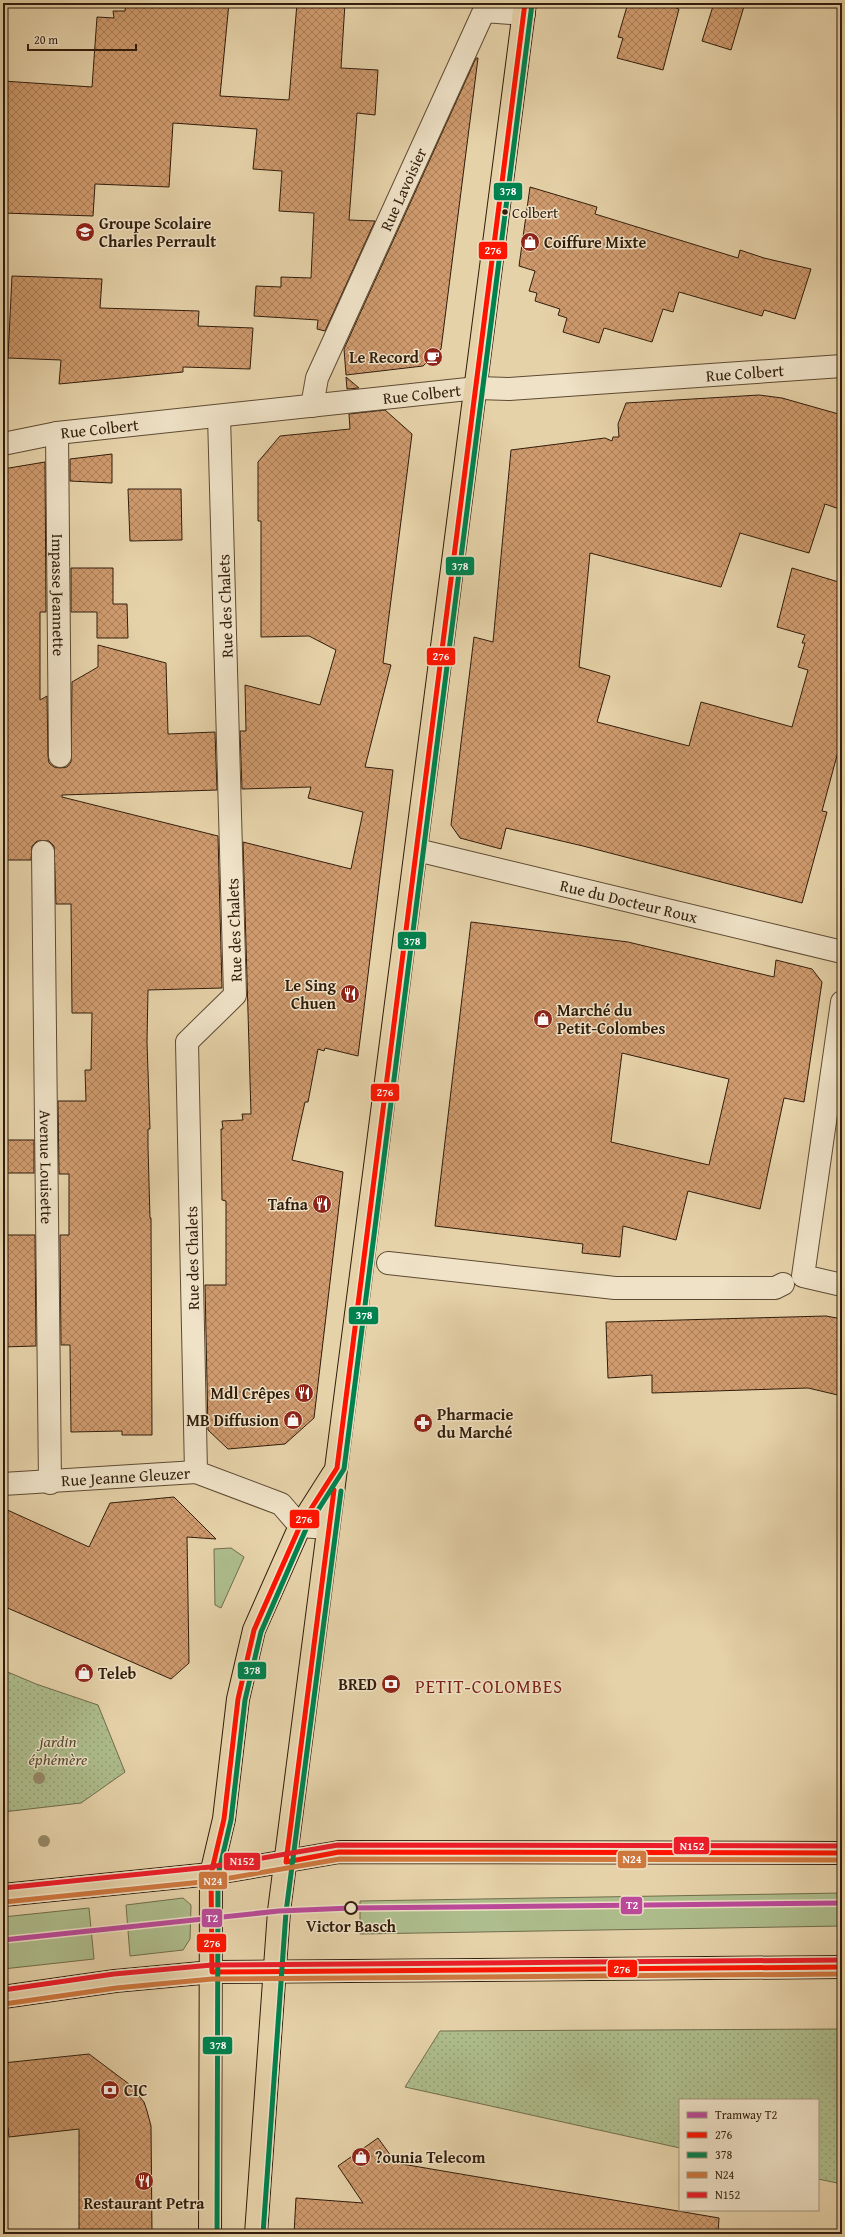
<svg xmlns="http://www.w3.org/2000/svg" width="845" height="2237" font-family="'Gentium Book Plus',serif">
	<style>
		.grass { fill: #aebd8d; stroke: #706d4c }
		.park { fill: url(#park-dots); stroke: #706d4c }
		.building { fill: url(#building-cross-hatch); stroke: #311d0c; fill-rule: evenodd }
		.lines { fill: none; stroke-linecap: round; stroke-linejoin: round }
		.minor-casing { stroke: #5e4a33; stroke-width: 24 }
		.major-casing { stroke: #311d0c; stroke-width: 24 }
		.minor { stroke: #efe2c7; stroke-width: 22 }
		.major { stroke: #e6d2a9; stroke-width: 22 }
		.bus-1-casing { stroke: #efe2c7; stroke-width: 8 }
		.bus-2-casing { stroke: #efe2c7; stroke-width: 8 }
		.bus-3-casing { stroke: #efe2c7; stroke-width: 8 }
		.bus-4-casing { stroke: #efe2c7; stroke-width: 8 }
		.bus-1 { stroke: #ff1400; stroke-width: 5 }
		.bus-2 { stroke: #00824e; stroke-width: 5 }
		.bus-3 { stroke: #cf783e; stroke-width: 5 }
		.bus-4 { stroke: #ed1c29; stroke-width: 5 }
		.tram-1-casing { stroke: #efe2c7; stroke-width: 8 }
		.tram-1 { stroke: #bb4a9b; stroke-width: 5 }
		.tree { fill: #978968 }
		.bus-dot { fill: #311d0c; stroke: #efe2c7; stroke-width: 1.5 }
		.stop-dot { fill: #efe2c7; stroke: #311d0c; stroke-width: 2 }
		.labels { text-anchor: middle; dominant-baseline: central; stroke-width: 3; stroke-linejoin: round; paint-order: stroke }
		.bus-label { font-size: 15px; fill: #311d0c; stroke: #efe2c7; text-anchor: start }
		.street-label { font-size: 16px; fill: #311d0c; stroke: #efe2c7 }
		.poi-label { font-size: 16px; font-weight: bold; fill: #311d0c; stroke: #efe2c7; text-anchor: start }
		.park-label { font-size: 16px; font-style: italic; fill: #564d33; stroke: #efe2c7 }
		.stop-label { font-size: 16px; font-weight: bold; fill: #311d0c; stroke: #efe2c7 }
		.quarter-label { font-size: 18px; letter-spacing: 1px; fill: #7a1f14; stroke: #efe2c7 }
		.line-badge { stroke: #efe2c7; stroke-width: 1.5 }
		.badge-label { font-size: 11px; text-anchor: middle; font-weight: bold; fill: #fff }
	</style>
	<defs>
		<pattern id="park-dots" width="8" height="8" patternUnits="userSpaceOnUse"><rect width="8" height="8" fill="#aebd8d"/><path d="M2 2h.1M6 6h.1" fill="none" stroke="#96a278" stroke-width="1.8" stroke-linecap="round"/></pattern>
		<pattern id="building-cross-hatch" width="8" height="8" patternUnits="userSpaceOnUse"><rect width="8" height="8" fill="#cf9b6e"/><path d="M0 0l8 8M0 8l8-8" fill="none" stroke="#a97e59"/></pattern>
	</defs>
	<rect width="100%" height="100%" fill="#e6d2a9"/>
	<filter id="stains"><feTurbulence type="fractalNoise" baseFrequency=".005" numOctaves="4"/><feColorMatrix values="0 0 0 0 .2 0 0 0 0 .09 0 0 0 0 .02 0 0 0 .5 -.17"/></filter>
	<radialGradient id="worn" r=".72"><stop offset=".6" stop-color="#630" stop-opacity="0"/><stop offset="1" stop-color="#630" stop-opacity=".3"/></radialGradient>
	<g class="grass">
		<polygon points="231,1548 244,1557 221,1608 215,1605 214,1549"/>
		<polygon points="842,1893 842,1926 360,1934 360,1901"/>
		<polygon points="183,1898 191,1905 190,1939 183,1950 130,1956 126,1905"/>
		<polygon points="89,1908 94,1959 3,1969 3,1917"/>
	</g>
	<g class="park">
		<polygon points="3,1670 36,1684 98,1705 125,1772 81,1803 3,1812"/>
		<polygon points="842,2029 842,2184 818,2179 818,2100 680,2100 680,2148 405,2087 440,2031"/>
	</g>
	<g class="building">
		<polygon points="126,3 229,3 220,96 289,100 297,3 345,3 341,68 378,70 375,115 357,113 349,220 375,221 325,331 317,329 318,320 254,316 256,286 281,287 281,277 311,278 314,213 279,211 282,171 253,169 257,129 173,123 169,187 95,184 93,216 3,213 3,81 92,87 97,17 114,18 113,11 125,11"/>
		<polygon points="628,3 660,3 679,9 663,70 617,58 623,38 618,37"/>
		<polygon points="714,3 745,3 731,50 702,41"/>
		<polygon points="476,58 478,58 441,349 423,366 346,375 344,349"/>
		<polygon points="530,187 597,207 595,214 738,258 740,250 764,258 811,269 795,319 764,310 762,316 679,292 673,312 663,309 652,342 604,328 599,343 563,332 567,318 558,315 560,309 535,301 537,293 529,291 535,271 519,266"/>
		<polygon points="12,276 102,279 100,308 199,311 198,326 253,328 250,369 183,367 183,372 59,384 61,360 8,358"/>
		<polygon points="346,377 359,388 347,389"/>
		<polygon points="759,395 782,398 842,415 842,510 825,504 809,553 740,533 721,587 590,553 579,667 610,676 597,722 689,746 701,702 792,727 808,670 798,667 805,643 802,643 805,635 777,627 792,568 842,583 842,737 822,811 827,812 802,903 583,846 506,828 501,849 460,838 451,825 474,637 493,642 511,450 605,438 612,441 613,437 619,437 618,424 626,403"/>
		<polygon points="385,410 412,434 383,663 391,665 365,767 393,770 363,1016 358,1056 325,1048 324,1051 318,1049 308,1102 305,1102 292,1160 343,1172 314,1418 285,1444 228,1449 208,1430 205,1285 226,1285 226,1201 222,1200 221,1129 223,1129 222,1121 243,1120 242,1114 251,1114 243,842 351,869 363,812 308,798 311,787 242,789 240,731 246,731 245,685 320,705 336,650 309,636 261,637 261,521 258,521 258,462 280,436 350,429 349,414"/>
		<polygon points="112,454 112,483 70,481 70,459"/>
		<polygon points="45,462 46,612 40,612 40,700 47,696 48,756 49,763 54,767 60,768 67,767 71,762 72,682 98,667 98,645 166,663 168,734 215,732 217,790 62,795 62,797 218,836 222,988 148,990 147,1042 150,1129 148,1129 148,1147 150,1218 151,1218 152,1435 122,1435 122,1431 71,1432 70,1345 61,1345 60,1235 69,1235 69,1174 59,1174 58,1101 86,1101 85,1070 91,1070 92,1013 72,1013 71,904 56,904 54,846 49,841 37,841 32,846 31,860 3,860 3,469"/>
		<polygon points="128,489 181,489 182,540 130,541"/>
		<polygon points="71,568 113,568 113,604 127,604 128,638 97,638 97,612 71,612"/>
		<path d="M471 922 628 942 774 977 776 960 812 969 822 982 804 1102 784 1098 760 1209 688 1191 676 1240 623 1226 620 1257 582 1253 583 1244 435 1226ZM622 1053 729 1079 709 1165 611 1142Z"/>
		<rect x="3" y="1140" width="31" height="33"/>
		<polygon points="3,1235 35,1235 36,1346 3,1347"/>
		<polygon points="826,1316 842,1319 842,1396 808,1388 652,1393 652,1375 608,1378 606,1322"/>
		<polygon points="174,1497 216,1539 187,1537 189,1663 171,1679 3,1606 3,1508 89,1547 110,1503"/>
		<polygon points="89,2054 129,2084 144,2102 147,2111 151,2126 152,2234 79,2234 79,2129 9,2137 8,2128 3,2129 3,2063"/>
		<polygon points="378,2138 396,2163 719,2218 718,2234 294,2234 296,2198 363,2203 338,2166"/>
	</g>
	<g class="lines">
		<g class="minor-casing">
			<g id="minor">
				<path id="s1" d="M312 406 317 378 484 11 524 14"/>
				<path id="s2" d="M57 433 60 756"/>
				<path id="s3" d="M3 444 57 433 477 388 509 389 842 366"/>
				<path id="s4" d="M417 850 842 952"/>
				<path id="s5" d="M43 852 50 1483"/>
				<polyline points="842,1002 803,1276 842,1285"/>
				<polyline points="388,1263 615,1288 775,1288 783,1284"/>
				<polyline points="196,1472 187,1042 235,995 219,416"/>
				<path id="s6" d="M3 1484 196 1472 281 1504 300 1526 328 1528"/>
			</g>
		</g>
		<g class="major-casing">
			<g id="major">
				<polyline points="3,1895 211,1874 339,1852 842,1853"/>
				<polyline points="3,1997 115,1981 212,1972 842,1967"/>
				<polyline points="210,2234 211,1874 224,1819 238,1699 254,1630 300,1526 333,1474"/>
				<polyline points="256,2234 279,1911 525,3"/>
			</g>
		</g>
		<use href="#minor" class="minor"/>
		<use href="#major" class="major"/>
		<g class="bus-1-casing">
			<g id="bus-1">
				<polyline points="525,3 337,1468 300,1526 254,1630 238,1699 224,1819 211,1874 212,1972 842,1967"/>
				<polyline points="334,1490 286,1862 339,1852 842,1853"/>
			</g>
		</g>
		<g class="bus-2-casing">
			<g id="bus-2">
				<polyline points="217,2234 218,1875 231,1820 245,1700 261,1632 306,1529 344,1469 532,4"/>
				<polyline points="263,2234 286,1912 341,1491"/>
			</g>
		</g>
		<g class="bus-3-casing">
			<g id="bus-3">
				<polyline points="4,1902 212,1881 340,1859 842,1860"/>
				<polyline points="4,2004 116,1988 212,1979 842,1974"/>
			</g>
		</g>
		<g class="bus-4-casing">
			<g id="bus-4">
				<polyline points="3,1888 210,1867 338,1845 842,1846"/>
				<polyline points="3,1990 114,1974 212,1965 842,1960"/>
			</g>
		</g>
		<use href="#bus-1" class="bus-1"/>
		<use href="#bus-2" class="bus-2"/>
		<use href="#bus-3" class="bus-3"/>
		<use href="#bus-4" class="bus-4"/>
		<g class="tram-1-casing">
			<polyline id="tram-1" points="3,1940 279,1911 351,1908 842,1903"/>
		</g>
		<use href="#tram-1" class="tram-1"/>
	</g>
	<g class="tree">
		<circle cx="39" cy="1778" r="6"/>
		<circle cx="44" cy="1841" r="6"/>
	</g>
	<defs>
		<g id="school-disc" transform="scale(1)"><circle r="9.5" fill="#8f2418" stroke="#efe2c7"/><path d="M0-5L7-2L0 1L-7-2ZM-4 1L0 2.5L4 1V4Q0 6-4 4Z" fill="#fff"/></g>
		<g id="shop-disc" transform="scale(1)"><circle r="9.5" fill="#8f2418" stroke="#efe2c7"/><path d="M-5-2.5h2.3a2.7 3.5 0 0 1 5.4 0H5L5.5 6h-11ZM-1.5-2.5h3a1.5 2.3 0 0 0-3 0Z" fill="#fff"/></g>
		<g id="cafe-disc" transform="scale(1)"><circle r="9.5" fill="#8f2418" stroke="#efe2c7"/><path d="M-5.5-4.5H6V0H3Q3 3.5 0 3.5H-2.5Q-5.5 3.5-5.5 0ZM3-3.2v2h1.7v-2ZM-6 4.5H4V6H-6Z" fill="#fff"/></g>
		<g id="restaurant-disc" transform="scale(1)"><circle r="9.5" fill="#8f2418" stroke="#efe2c7"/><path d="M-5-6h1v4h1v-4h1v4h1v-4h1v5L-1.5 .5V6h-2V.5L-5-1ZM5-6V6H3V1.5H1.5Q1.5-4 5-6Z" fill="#fff"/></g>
		<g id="pharmacy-disc" transform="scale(1)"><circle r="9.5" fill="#8f2418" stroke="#efe2c7"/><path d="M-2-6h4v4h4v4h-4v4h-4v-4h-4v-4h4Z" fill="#fff"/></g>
		<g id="bank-disc" transform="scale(1)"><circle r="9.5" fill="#8f2418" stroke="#efe2c7"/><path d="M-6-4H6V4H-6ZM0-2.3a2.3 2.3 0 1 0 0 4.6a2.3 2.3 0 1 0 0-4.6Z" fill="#fff"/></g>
	</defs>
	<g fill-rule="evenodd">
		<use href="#school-disc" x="85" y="232"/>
		<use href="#shop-disc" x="530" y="242"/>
		<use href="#cafe-disc" x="433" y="357"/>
		<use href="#restaurant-disc" x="350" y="994"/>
		<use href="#shop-disc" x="543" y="1019"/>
		<use href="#restaurant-disc" x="322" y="1204"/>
		<use href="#restaurant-disc" x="304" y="1393"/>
		<use href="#shop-disc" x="293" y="1420"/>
		<use href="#pharmacy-disc" x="423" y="1423"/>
		<use href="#shop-disc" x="84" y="1673"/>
		<use href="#bank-disc" x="391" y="1684"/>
		<use href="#bank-disc" x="110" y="2090"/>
		<use href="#shop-disc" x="361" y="2157"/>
		<use href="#restaurant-disc" x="144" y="2181"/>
	</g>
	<circle class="bus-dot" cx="505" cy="212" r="3.5"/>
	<circle class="stop-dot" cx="351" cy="1908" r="6"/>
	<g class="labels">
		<g class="bus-label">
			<text x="512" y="212">Colbert</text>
		</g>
		<g class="street-label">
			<text stroke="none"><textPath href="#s1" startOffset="236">Rue Lavoisier</textPath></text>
			<text stroke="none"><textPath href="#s3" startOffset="746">Rue Colbert</textPath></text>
			<text stroke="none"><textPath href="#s3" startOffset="422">Rue Colbert</textPath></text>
			<text stroke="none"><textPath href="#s3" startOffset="98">Rue Colbert</textPath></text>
			<text stroke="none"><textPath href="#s2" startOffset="162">Impasse Jeannette</textPath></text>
			<text transform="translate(225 606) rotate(-92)">Rue des Chalets</text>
			<text stroke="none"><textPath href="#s4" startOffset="218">Rue du Docteur Roux</textPath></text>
			<text transform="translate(234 930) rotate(-92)">Rue des Chalets</text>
			<text stroke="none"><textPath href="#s5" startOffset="315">Avenue Louisette</textPath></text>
			<text transform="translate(192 1258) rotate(-91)">Rue des Chalets</text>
			<text stroke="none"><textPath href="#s6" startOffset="123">Rue Jeanne Gleuzer</textPath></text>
		</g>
		<g class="poi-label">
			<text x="99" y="223">Groupe Scolaire<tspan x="99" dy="18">Charles Perrault</tspan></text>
			<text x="544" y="242">Coiffure Mixte</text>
			<text x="419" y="357" text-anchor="end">Le Record</text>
			<text x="336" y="985" text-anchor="end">Le Sing<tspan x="336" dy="18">Chuen</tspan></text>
			<text x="557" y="1010">Marché du<tspan x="557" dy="18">Petit-Colombes</tspan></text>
			<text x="308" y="1204" text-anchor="end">Tafna</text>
			<text x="290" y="1393" text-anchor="end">Mdl Crêpes</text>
			<text x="437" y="1414">Pharmacie<tspan x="437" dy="18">du Marché</tspan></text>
			<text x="279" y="1420" text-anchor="end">MB Diffusion</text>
			<text x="98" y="1673">Teleb</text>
			<text x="377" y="1684" text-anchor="end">BRED</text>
			<text x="124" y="2090">CIC</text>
			<text x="375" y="2157">?ounia Telecom</text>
			<text x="144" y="2203" text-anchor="middle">Restaurant Petra</text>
		</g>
		<g class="park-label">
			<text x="58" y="1741">jardin<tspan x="58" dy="18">éphémère</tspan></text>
		</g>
		<g class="stop-label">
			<text x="351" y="1926">Victor Basch</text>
		</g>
		<g class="quarter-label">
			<text x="489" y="1686">PETIT-COLOMBES</text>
		</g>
	</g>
	<g class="line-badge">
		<rect x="493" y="182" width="30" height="19" rx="4" fill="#00824e"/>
		<rect x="478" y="241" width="30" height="19" rx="4" fill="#ff1400"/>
		<rect x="445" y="556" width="30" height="20" rx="4" fill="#00824e"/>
		<rect x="426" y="647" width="30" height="19" rx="4" fill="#ff1400"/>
		<rect x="397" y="931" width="30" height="19" rx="4" fill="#00824e"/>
		<rect x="370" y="1083" width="30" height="19" rx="4" fill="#ff1400"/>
		<rect x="348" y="1306" width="31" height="19" rx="4" fill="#00824e"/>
		<rect x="289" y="1509" width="31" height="20" rx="4" fill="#ff1400"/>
		<rect x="237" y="1661" width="30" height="19" rx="4" fill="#00824e"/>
		<rect x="673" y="1836" width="37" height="19" rx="4" fill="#ed1c29"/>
		<rect x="617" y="1850" width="30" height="19" rx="4" fill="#cf783e"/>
		<rect x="223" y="1852" width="38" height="19" rx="4" fill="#ed1c29"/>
		<rect x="198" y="1871" width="30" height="19" rx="4" fill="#cf783e"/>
		<rect x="620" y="1896" width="23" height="19" rx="4" fill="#bb4a9b"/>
		<rect x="201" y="1908" width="22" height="20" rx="4" fill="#bb4a9b"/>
		<rect x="196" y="1933" width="31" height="20" rx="4" fill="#ff1400"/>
		<rect x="607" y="1959" width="31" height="19" rx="4" fill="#ff1400"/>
		<rect x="202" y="2036" width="31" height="19" rx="4" fill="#00824e"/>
	</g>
	<g class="badge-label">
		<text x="508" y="195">378</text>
		<text x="493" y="254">276</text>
		<text x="460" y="570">378</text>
		<text x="441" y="660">276</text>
		<text x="412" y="945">378</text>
		<text x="385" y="1096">276</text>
		<text x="364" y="1319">378</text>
		<text x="304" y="1523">276</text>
		<text x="252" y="1674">378</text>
		<text x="692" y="1850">N152</text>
		<text x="632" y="1863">N24</text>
		<text x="242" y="1865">N152</text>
		<text x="213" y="1885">N24</text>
		<text x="632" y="1909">T2</text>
		<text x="212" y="1922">T2</text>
		<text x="212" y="1947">276</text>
		<text x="622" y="1973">276</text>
		<text x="218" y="2049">378</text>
	</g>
	<rect width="845" height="2237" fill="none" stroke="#e6d2a9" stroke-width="16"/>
	<rect x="4" y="4" width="837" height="2229" fill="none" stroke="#311d0c" stroke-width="2"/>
	<rect x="8" y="8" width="829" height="2221" fill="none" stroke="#311d0c"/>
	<rect x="679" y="2099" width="140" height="112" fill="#efe2c7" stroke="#a3937c"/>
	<rect x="687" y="2112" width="20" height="6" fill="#bb4a9b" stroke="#a3937c"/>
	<text x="715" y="2119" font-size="12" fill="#311d0c">Tramway T2</text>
	<rect x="687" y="2132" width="20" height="6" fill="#ff1400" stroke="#a3937c"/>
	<text x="715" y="2139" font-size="12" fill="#311d0c">276</text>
	<rect x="687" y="2152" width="20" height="6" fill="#00824e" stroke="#a3937c"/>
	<text x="715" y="2159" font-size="12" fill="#311d0c">378</text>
	<rect x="687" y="2172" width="20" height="6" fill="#cf783e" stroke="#a3937c"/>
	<text x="715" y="2179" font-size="12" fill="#311d0c">N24</text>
	<rect x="687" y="2192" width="20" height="6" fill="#ed1c29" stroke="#a3937c"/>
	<text x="715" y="2199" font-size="12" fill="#311d0c">N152</text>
	<path d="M28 44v6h108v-6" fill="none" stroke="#311d0c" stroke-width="2"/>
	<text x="34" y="44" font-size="12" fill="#311d0c" stroke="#efe2c7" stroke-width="3" paint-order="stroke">20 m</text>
	<rect width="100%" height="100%" filter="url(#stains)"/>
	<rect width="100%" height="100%" fill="url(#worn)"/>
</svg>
